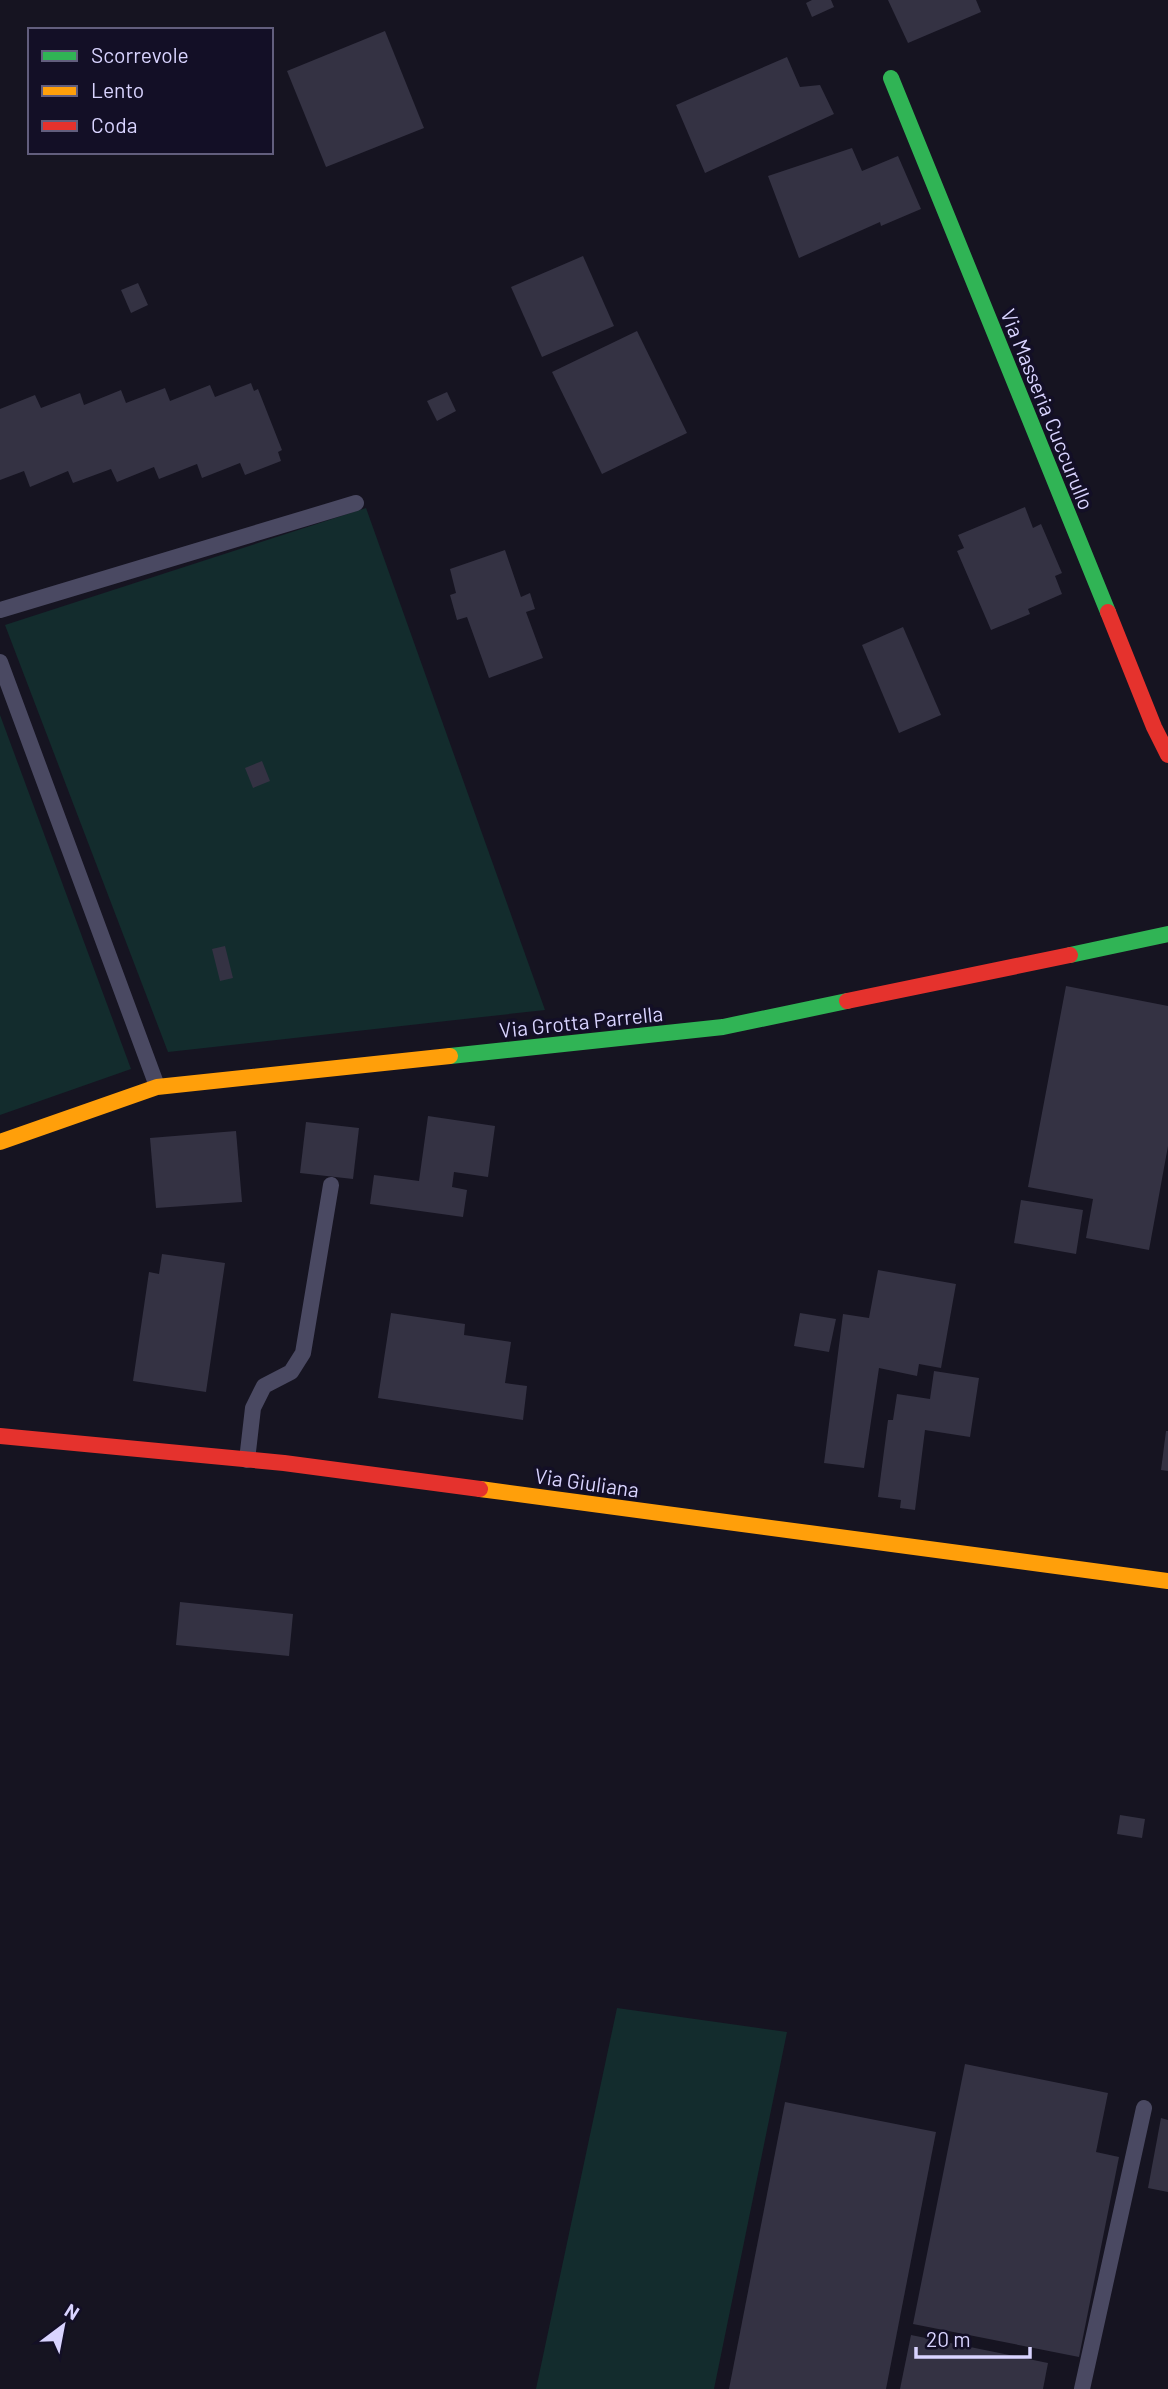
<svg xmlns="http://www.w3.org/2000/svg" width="1168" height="2389" font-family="Barlow,sans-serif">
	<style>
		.green { fill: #132c2d }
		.building { fill: #343243 }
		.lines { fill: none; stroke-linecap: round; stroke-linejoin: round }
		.lane { stroke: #4a4962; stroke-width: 16 }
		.fast { stroke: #30b455; stroke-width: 16 }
		.slow { stroke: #ff9f0a; stroke-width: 16 }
		.jam { stroke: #e5322d; stroke-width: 16 }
		.labels { text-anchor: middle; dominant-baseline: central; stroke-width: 7; stroke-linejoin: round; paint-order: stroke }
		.street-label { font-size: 21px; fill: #d9d4ff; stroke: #130f26 }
	</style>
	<rect width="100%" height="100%" fill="#161421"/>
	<g class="green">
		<polygon points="366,508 545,1010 168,1052 5,625"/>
		<polygon points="0,715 131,1069 0,1115"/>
		<polygon points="617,2008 787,2032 714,2389 536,2389"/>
	</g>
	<g class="building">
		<polygon points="812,0 831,0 834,7 812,17 806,3"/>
		<polygon points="888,0 976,0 981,12 908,43"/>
		<polygon points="385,31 424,128 326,167 287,71"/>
		<polygon points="787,57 800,87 820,85 834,114 705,173 676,105"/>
		<polygon points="852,148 862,171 898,156 921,209 881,226 880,222 799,258 768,176"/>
		<polygon points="583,256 614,326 542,357 511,287"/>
		<polygon points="138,283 148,305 131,313 121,290"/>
		<polygon points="637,331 687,433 602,474 552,372"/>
		<polygon points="251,383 254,391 258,389 282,450 278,452 281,461 245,475 240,463 202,478 197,464 159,479 154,467 117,482 111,469 73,483 68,471 30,487 24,471 0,480 0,409 35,395 41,408 80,393 84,405 121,390 126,403 165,388 170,401 210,385 215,397"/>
		<polygon points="447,392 456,411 437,421 427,401"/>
		<polygon points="1025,507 1033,528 1041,524 1062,573 1055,576 1062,594 1028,609 1030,614 991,630 957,551 964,548 958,535"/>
		<polygon points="505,550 521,597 530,593 535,609 526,612 543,658 489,678 467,617 457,620 450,595 456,593 450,569"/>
		<polygon points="903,627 941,715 899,733 862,645"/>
		<polygon points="262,761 270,781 253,788 245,768"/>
		<polygon points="225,946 233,978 220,981 212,949"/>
		<polygon points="1066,986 1168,1006 1168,1146 1149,1250 1086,1238 1093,1199 1028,1187"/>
		<polygon points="428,1116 495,1126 488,1177 454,1172 452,1187 467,1190 463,1217 370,1204 374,1175 419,1181"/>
		<polygon points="306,1122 359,1128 353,1179 300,1173"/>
		<polygon points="236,1131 242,1202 156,1208 150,1138"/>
		<polygon points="1021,1200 1083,1210 1076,1254 1014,1243"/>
		<polygon points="162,1254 225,1263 206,1392 133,1381 149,1272 159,1274"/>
		<polygon points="878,1270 956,1284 941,1368 919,1364 917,1376 879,1368 864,1468 824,1463 843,1314 869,1318"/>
		<polygon points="391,1313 465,1324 464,1335 511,1342 505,1383 527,1386 523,1420 378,1398"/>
		<polygon points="800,1313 836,1319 829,1352 794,1346"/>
		<polygon points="934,1371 979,1378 970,1437 925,1430 915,1510 900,1508 901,1500 878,1497 888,1420 893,1420 897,1394 930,1399"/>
		<polygon points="1166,1431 1168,1431 1168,1471 1161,1470"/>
		<polygon points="180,1602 293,1614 289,1656 176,1645"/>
		<polygon points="1120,1815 1145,1819 1142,1838 1117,1834"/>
		<polygon points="965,2064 1108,2093 1096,2152 1119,2157 1079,2357 913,2324"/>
		<polygon points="785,2102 936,2132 886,2389 729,2389"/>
		<polygon points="1161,2118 1168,2120 1168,2192 1148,2188"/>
		<polygon points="911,2335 1048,2363 1043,2389 900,2389"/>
	</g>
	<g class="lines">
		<g class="lane">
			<polyline points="0,610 356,503"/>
			<polyline points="0,662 157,1086"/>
			<polyline points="247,1460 253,1408 264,1386 291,1372 303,1353 331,1185"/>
			<polyline points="1082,2389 1144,2108"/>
		</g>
		<g class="fast">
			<polyline points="891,78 1108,612"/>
			<polyline points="1070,955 1168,934"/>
			<polyline points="450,1056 723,1027 847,1001"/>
		</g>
		<g class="slow">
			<polyline points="0,1142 157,1087 450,1056"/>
			<polyline points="480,1489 1168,1581"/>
		</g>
		<g class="jam">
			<polyline points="1108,612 1154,727 1168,755"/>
			<polyline points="847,1001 1070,955"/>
			<polyline points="0,1436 284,1463 480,1489"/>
		</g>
	</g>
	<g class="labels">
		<g class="street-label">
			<text transform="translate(1048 409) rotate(68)">Via Masseria Cuccurullo</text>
			<text transform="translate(581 1021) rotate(-6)">Via Grotta Parrella</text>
			<text transform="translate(587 1482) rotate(8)">Via Giuliana</text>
		</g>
	</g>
	<rect x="28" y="28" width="245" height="126" fill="#130f26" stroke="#625e7d" stroke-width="2"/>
	<rect x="42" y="51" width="35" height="10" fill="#30b455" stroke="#625e7d" stroke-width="2"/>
	<text x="91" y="63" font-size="21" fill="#d9d4ff">Scorrevole</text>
	<rect x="42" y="86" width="35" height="10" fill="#ff9f0a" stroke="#625e7d" stroke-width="2"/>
	<text x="91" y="98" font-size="21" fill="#d9d4ff">Lento</text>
	<rect x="42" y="121" width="35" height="10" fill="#e5322d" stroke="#625e7d" stroke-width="2"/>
	<text x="91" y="133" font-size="21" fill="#d9d4ff">Coda</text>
	<g transform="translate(63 2326) rotate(32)" stroke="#130f26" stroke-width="5" paint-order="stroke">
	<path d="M0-5L12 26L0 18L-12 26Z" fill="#d9d4ff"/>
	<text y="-10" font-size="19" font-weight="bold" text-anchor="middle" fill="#d9d4ff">N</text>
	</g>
	<path d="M916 2347v10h114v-10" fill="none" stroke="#d9d4ff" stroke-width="3.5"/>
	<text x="926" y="2347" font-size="21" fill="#d9d4ff" stroke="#130f26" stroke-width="5" paint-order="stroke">20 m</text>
</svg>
